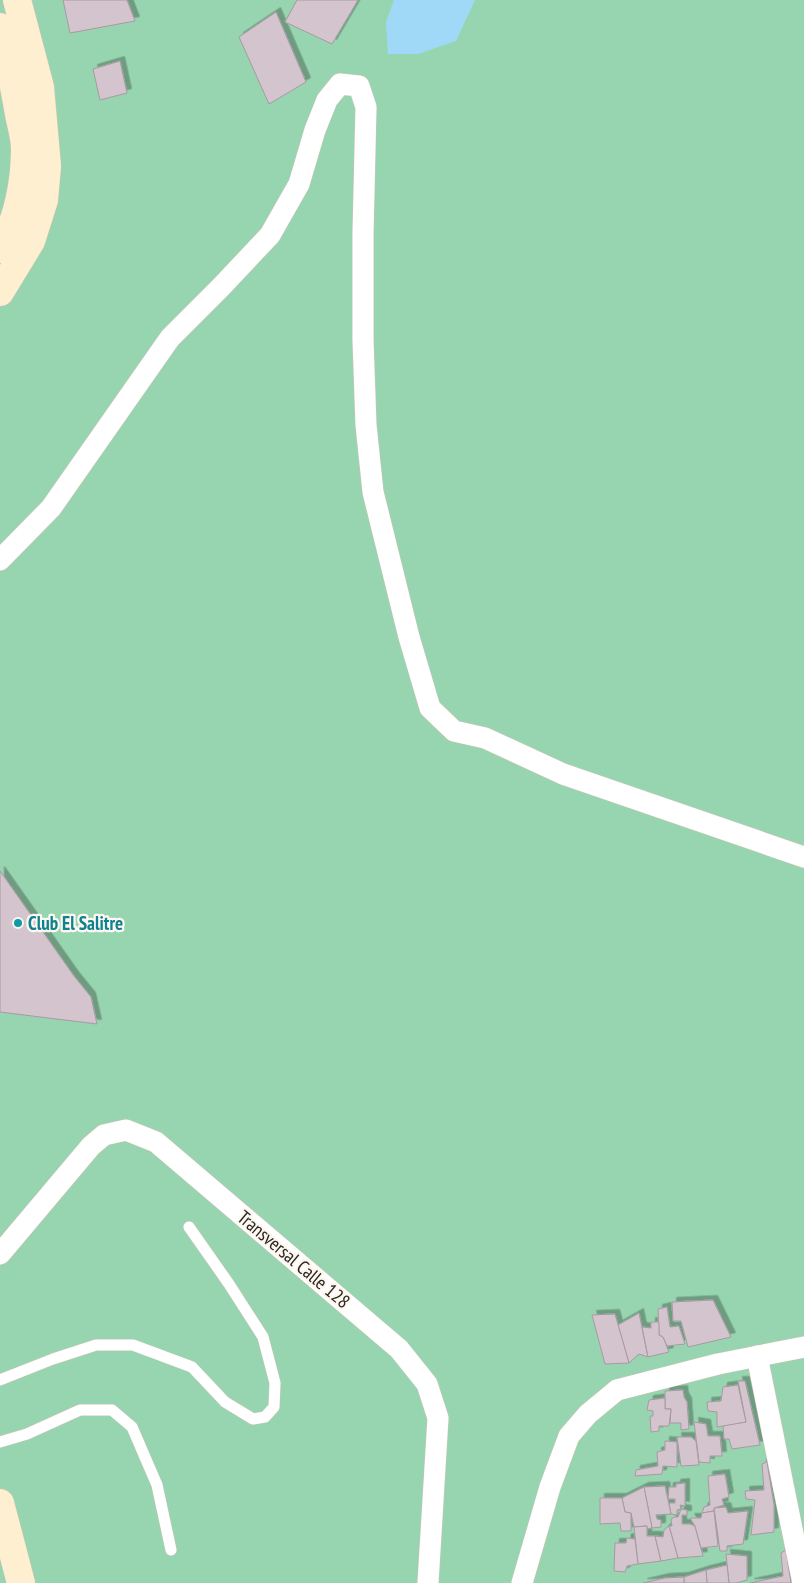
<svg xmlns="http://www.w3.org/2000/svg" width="804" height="1583" font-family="'PT Sans Narrow',sans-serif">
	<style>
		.green { fill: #97d5b0 }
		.water { fill: #9fd9f7 }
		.building { fill: #d3c4cd; stroke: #a899a2; filter: url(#shadow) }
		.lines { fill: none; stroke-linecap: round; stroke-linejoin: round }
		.service-casing { stroke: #cfc4b8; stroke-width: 12 }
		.minor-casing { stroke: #cfc4b8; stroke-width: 22 }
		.secondary-casing { stroke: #cfc4b8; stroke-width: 29 }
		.service { stroke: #fff; stroke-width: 11 }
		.minor { stroke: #fff; stroke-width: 21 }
		.secondary { stroke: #feefd0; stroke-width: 28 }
		.culture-dot { fill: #0f9aa8; stroke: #fef7f0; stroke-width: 2 }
		.labels { text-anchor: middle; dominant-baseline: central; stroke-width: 4.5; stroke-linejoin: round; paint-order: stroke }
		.culture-label { font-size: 19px; font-weight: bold; fill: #0d838f; stroke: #fef7f0; text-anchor: start }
		.street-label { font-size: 19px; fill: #2a2621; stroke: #fef7f0 }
	</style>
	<defs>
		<filter id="shadow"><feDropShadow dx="4.5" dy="-4.5" stdDeviation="0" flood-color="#0004"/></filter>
	</defs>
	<rect width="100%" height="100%" fill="#fef7f0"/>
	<rect class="green" x="0" y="0" width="804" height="1583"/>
	<polygon class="water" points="394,0 475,0 456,41 418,54 388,54 386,22"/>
	<g class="building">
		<polygon points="63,0 127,0 135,21 70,33"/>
		<polygon points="297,0 358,0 332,44 285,22"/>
		<polygon points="276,12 306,82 269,104 239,37"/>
		<polygon points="120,61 127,93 100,100 93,69"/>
		<polygon points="0,871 74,976 91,997 97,1024 0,1012"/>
		<polygon points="713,1300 731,1337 688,1347 681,1321 673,1321 672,1302"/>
		<polygon points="667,1307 670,1327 679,1326 685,1344 667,1346 663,1337 659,1335 658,1309"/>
		<polygon points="639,1313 648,1357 639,1354 629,1363 618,1325"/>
		<polygon points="615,1314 629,1363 605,1364 592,1315"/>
		<polygon points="651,1322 659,1322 659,1335 663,1337 669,1352 648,1357 642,1327 651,1328"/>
		<polygon points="738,1381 745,1381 760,1445 732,1449 729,1439 724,1439 723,1425 746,1422"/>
		<polygon points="738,1385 746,1422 717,1427 717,1412 708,1411 707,1402 721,1401 723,1387"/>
		<polygon points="683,1390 684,1397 687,1402 689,1429 681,1430 681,1423 670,1423 671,1409 665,1409 665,1391"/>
		<polygon points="665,1398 665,1409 671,1409 669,1426 659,1426 659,1431 651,1432 650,1416 653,1416 653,1411 647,1410 649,1400"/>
		<polygon points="694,1422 706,1424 708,1436 720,1436 722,1456 710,1456 710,1463 699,1462"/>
		<polygon points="677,1437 691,1437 696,1441 699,1465 681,1466"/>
		<polygon points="665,1441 677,1442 677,1467 663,1466 662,1474 635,1476 636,1470 658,1466 657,1452 665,1450"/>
		<polygon points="767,1462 774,1505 774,1532 751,1535 755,1500 746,1499 745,1491 764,1490 762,1464"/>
		<polygon points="725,1474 729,1497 722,1499 724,1505 714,1508 714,1511 702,1513 704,1507 710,1505 708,1476"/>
		<polygon points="685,1483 685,1506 680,1505 681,1509 677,1510 677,1515 671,1514 669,1503 675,1503 675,1499 668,1499 669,1487 676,1487 676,1484"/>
		<polygon points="665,1486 671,1514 656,1515 657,1519 661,1520 661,1527 652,1528 644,1487"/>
		<polygon points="644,1487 652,1528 647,1529 647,1526 634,1527 631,1513 625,1512 622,1498"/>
		<polygon points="600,1498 622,1498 625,1512 631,1513 631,1531 621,1531 620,1523 600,1524"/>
		<polygon points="726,1507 728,1513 748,1511 743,1544 727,1546 727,1551 720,1551 714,1508"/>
		<polygon points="681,1509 687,1510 687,1515 682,1515 682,1524 690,1524 695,1526 703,1556 678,1558 669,1526 672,1526 671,1519 675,1517 678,1517"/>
		<polygon points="714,1511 718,1546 701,1548 695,1526 690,1518 701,1518 702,1513"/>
		<polygon points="647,1526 647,1536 655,1536 661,1561 638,1564 634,1527"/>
		<polygon points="669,1526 678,1558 661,1561 655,1536 663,1537 664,1530"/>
		<polygon points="627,1538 635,1539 638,1564 627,1566 625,1572 614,1571 615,1543 626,1543"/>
		<polygon points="786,1550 791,1583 750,1583 783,1576 781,1553"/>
		<polygon points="726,1554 747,1556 747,1580 736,1583 729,1583"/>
		<polygon points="727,1565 729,1583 707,1583 706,1570"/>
		<polygon points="706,1570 707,1583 684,1583 684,1577"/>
		<polygon points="684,1577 684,1583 643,1583 665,1578"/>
	</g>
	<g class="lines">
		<g class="service-casing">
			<g id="service">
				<polyline points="0,1380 53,1359 96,1345 133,1345 192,1367 225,1402 253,1419 265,1417 274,1407 275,1383 263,1337 229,1284 189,1227"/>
				<polyline points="0,1442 27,1434 80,1410 112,1410 132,1427 157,1485 171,1550"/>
			</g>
		</g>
		<g class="minor-casing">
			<g id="minor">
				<polyline points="0,560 51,508 170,338 221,287 270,235 299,184 315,130 327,100 340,84 359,86 366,107 363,234 363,340 366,425 373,492 409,637 430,708 454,731 485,738 563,774 804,857"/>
				<polyline points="0,1254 91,1146 104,1135 126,1130 156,1142 399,1349 427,1384 438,1418 428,1583"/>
				<polyline points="757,1356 803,1583"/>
				<polyline points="522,1583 550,1487 569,1436 588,1414 617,1390 718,1364 804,1347"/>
			</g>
		</g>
		<g class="secondary-casing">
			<g id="secondary">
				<path d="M0 27C8 56 14 85 19 114 21 125 25 137 25 149 25 181 18 221 0 249"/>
				<polyline points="0,292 31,241 44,200 47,166 40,87 17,0"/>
				<polyline points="0,1503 21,1583"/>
			</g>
		</g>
		<use href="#service" class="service"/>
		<use href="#minor" class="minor"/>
		<use href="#secondary" class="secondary"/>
	</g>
	<circle class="culture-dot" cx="18" cy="923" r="5"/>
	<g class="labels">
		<g class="culture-label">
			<text x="28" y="923">Club El Salitre</text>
		</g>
		<g class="street-label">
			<text transform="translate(294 1259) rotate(40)">Transversal Calle 128</text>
		</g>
	</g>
</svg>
